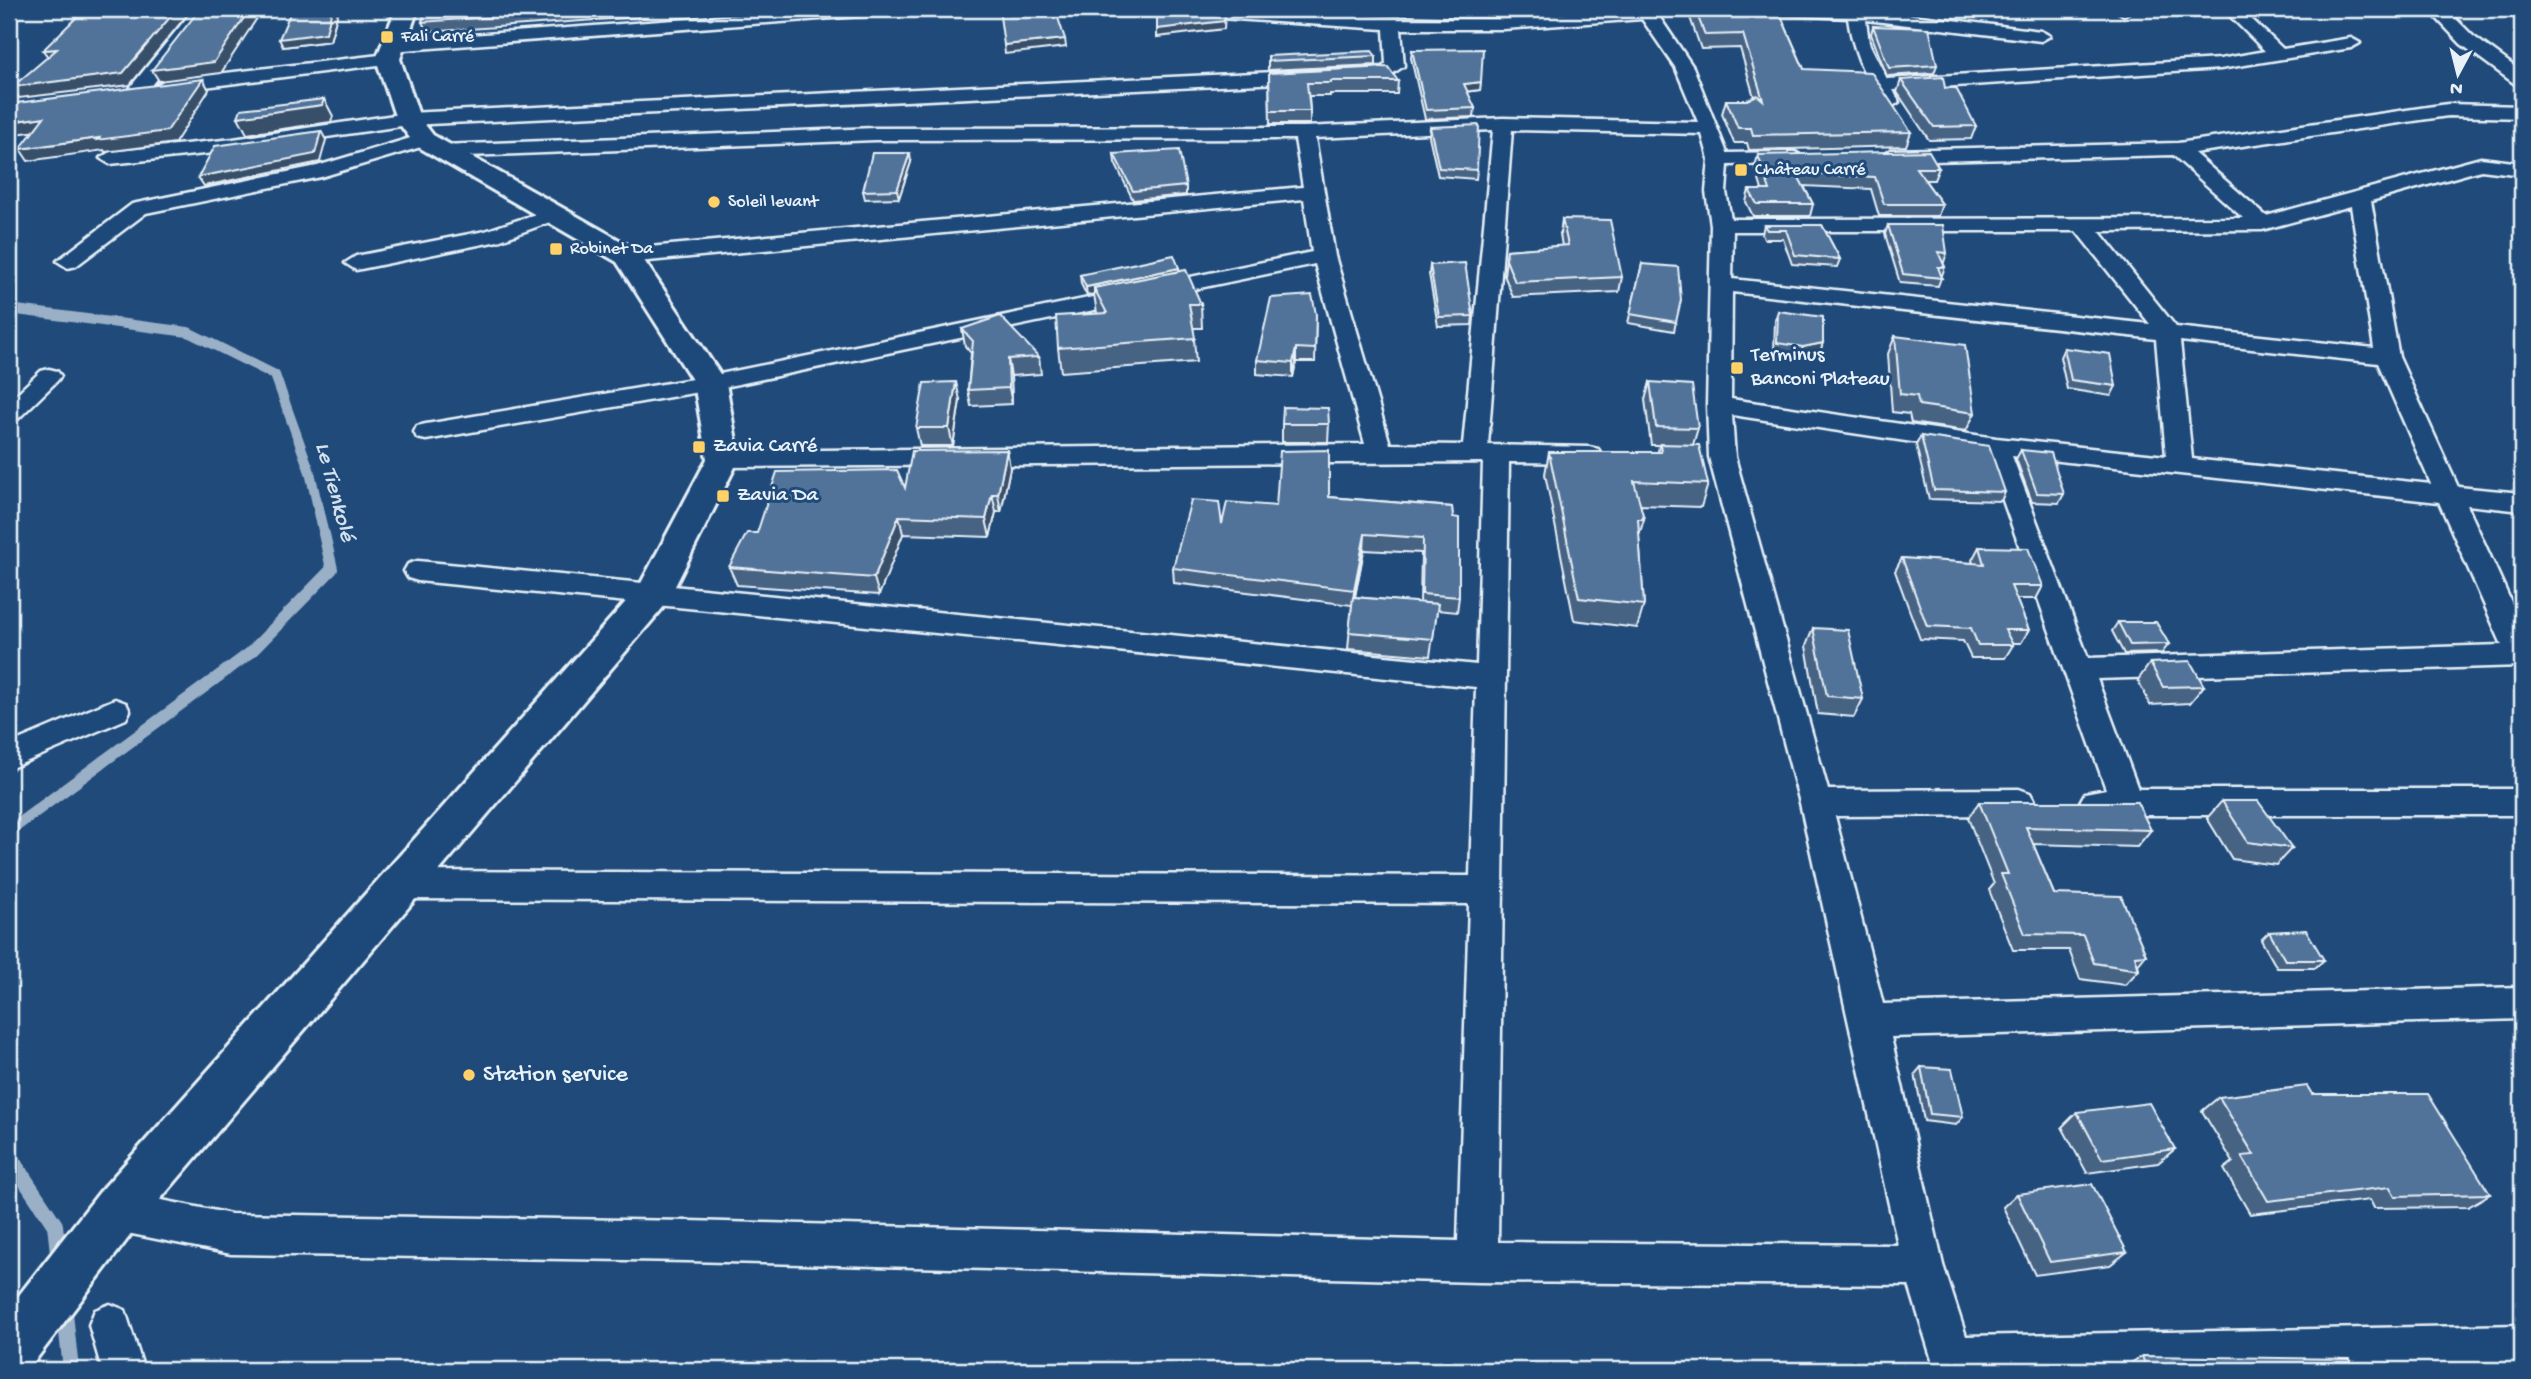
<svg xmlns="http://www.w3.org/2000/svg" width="2531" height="1379" font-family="'Gochi Hand',sans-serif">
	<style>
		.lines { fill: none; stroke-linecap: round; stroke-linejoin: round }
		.stream-far2 { stroke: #9ab0c7; stroke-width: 10 }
		.stream-far1 { stroke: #9ab0c7; stroke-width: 12 }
		.stream { stroke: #9ab0c7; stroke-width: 16 }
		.street-casing { stroke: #e8f1f8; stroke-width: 5 }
		.secondary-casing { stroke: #e8f1f8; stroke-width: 6 }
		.street { fill: #1f4a7a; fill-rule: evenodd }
		.secondary { fill: #1f4a7a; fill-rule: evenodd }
		.wall { fill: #466384; stroke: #e8f1f8; stroke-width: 2; fill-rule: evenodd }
		.shaded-wall { fill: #39506b; stroke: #e8f1f8; stroke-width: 2 }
		.building { fill: #517399; stroke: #e8f1f8; stroke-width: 2 }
		.poi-dot { fill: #ffd166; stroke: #1f4a7a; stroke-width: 2.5 }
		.labels { text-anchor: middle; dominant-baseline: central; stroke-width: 6; stroke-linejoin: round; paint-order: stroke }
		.far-poi-label { font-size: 18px; fill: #e8f1f8; stroke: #1f4a7a; text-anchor: start }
		.poi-label { font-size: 21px; fill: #e8f1f8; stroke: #1f4a7a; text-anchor: start }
		.water-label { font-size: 23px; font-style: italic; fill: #d4e1ec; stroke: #1f4a7a }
		.near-poi-label { font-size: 24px; fill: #e8f1f8; stroke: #1f4a7a; text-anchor: start }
	</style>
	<rect width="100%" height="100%" fill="#1f4a7a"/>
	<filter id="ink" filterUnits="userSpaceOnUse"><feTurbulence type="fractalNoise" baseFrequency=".0143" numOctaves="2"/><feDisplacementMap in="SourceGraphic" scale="14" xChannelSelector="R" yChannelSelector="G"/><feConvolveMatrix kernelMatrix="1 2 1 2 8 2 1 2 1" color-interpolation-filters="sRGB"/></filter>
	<g filter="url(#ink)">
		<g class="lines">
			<polyline class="stream-far2" points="9,309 188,332 275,375 310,472 324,535"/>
			<polyline class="stream-far1" points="9,831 250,653 332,569 324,534"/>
			<g class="stream">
				<polyline points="9,1156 55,1225 59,1262"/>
				<polyline points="64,1304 71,1370"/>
			</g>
			<g class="street-casing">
				<g id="street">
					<polygon points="194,9 212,9 146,93 132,93 130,89 132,85"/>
					<polygon points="821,9 896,9 887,14 391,51 382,46 391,41"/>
					<path d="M1150 9C1267 9 1383 20 1500 19 1551 18 1604 4 1654 9L1693 67 1727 153 1795 152 1805 158 1795 164 1728 165 1726 192 1731 219 2243 218 2173 155 1891 162 1881 156 1891 150 2178 143 2448 104 2522 106V118L2448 116 2194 153 2266 216 2481 158 2522 163V175L2481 170 2371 201 2399 357 2458 487 2522 493V511L2467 505 2522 626V666L2097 679 2138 789H2522V815H2096L2085 811 2080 802 2085 793 2106 789 1986 453 1732 415 1735 457 1828 790 2019 789 2030 793 2035 802 2030 811 2019 815 1835 816 1883 1004 2522 987V1019L1891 1037 1943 1265 1966 1336 2522 1325V1367L1935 1370 1909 1285 1478 1282 688 1261 231 1254 117 1231 103 1225 97 1211 103 1197 117 1191 231 1214 688 1221 1458 1241 1469 904 401 899 389 895 384 885 389 875 401 871 1470 876 1476 687 418 581 408 578 404 571 408 564 418 561 1477 665 1483 462 723 467 714 465 710 459 714 453 723 451 1365 444 1315 264 710 390 426 440 417 438 414 432 417 426 426 424 710 376 1312 252 1304 199 627 263 616 256 627 249 1303 187 1295 139 875 140 442 157 432 151 442 145 875 128 1304 127 1503 118 1698 122 1675 67 1642 19 1504 29H1401L1404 66 1386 78 408 125 233 151 110 164 100 158 110 152 233 139 408 113 1382 67 1386 64 1384 29 1158 14ZM1493 130 1463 445 1390 444 1335 256 1315 138ZM1512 130 1702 134 1709 159 1706 192 1711 225 1707 405 1709 457 1800 803 1898 1245 1498 1242 1509 462 1589 463 1598 461 1602 455 1598 449 1589 447 1488 445ZM2351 206 2374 348 2176 327 2099 231 2262 230ZM1733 231H2076L2150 324 1732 279ZM1732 292 2156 339 2166 456 1996 438 1731 399ZM2180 341 2378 363 2431 484 2192 459ZM2012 456 2439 502 2502 645 2088 658Z"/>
					<path d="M1760 9H1864L2041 31 2050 36 2041 41 1866 20 1869 43 1887 79 2220 59 2265 51 2223 9H2241L2283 49 2351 38 2360 43 2351 48 2220 69 1893 90 1899 102 1890 108 1883 106C1867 81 1852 50 1848 18L1769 14Z"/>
					<polygon points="2114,9 2132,9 2133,10 2124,15"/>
					<polygon points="2428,9 2446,9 2473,36 2522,72 2522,85 2515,84 2461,44"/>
					<polygon points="388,54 397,59 394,63 165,92 156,86 165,80"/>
					<polygon points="424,134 431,136 434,140 431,144 321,177 146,213 76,266 68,268 57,261 132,204 317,166"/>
					<polygon points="554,208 564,214 561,218 498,241 356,270 345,263 356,256 485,231"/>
					<polygon points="49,369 57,371 61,376 57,381 18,419 9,422 9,401 41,371"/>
					<polygon points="115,699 126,703 130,711 126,719 9,769 9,744"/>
					<polygon points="110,1304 125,1310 144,1370 102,1370 89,1325 95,1310"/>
				</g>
			</g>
			<g class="secondary-casing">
				<polygon id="secondary" points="396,9 418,9 400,59 420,118 433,135 637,250 726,383 739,459 666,604 135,1229 28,1370 9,1370 9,1308 99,1193 639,587 707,459 694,383 617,262 415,145 396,119 376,59"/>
			</g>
			<use href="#street" class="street"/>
			<use href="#secondary" class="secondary"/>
		</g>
		<g class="wall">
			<polygon points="292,9 375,9 338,12 330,41 283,47"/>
			<polygon points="426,9 641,9 638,17 427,32 422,22"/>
			<polygon points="1687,9 1778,9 1804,69 1911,132 1906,146 1749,150 1747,143 1734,143 1722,114 1726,100 1747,100 1754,97 1740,48 1701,49"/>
			<polygon points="1873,26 1937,65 1934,73 1887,76 1871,34"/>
			<polygon points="1412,50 1481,82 1480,90 1467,92 1475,108 1474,117 1425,119 1411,58"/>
			<polygon points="1268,56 1376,56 1376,65 1268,70"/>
			<polygon points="1269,73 1398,81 1397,94 1330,94 1330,96 1309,96 1310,111 1310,124 1270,124"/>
			<polygon points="1901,80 1945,88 1976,126 1971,139 1929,140 1897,92"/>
			<polygon points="1430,127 1477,170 1476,179 1438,176 1429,136"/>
			<polygon points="1114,154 1186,186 1186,195 1133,200 1115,163"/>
			<polygon points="1758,155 1939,168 1934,180 1925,180 1942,204 1938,216 1879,216 1871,189 1804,186 1813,204 1810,216 1753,216 1746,202 1749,190 1762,190 1755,167"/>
			<polygon points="911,162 899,198 865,199 863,191"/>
			<polygon points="1562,219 1622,277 1619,292 1513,297 1504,275 1507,250 1562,246 1560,234"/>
			<polygon points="1764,225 1822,225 1840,259 1837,267 1792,264 1783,239 1764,239 1762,234"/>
			<polygon points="1888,225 1947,253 1944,262 1943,262 1945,267 1938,286 1900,283 1885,234"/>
			<polygon points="1642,264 1676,322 1674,331 1628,323"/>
			<polygon points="1430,265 1473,316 1472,325 1438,326 1429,274"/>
			<polygon points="1179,268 1179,271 1201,304 1202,328 1193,328 1196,362 1061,372 1058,348 1097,313 1094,294 1087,296 1081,284 1080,275"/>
			<polygon points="1778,311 1820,352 1800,356 1774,352 1775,320"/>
			<polygon points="1316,314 1315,362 1296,362 1293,377 1257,374 1257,360"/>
			<polygon points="962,329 1039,357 1041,374 1011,376 1012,404 971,406 968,390 971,353 965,346"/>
			<polygon points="1895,336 1975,413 1966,431 1911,423 1909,414 1892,412 1888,354"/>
			<polygon points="2064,348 2116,386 2111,396 2067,389 2060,357"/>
			<polygon points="1650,382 1698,428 1693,445 1708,484 1701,507 1640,505 1644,519 1639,536 1644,605 1637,628 1574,620 1545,474 1549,452 1658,452 1659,445 1651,445 1645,400"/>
			<polygon points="960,400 953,446 920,446 916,428"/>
			<polygon points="1282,424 1329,424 1328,442 1282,442"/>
			<polygon points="1921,436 2005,492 2001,501 1929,499 1916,445"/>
			<polygon points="1007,450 1010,468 1001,512 996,512 990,537 903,534 879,595 737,585 729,567 757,533 905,488"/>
			<polygon points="2021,450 2064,494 2059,503 2032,502 2016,459"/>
			<path d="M1329 497 1452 507 1459 597 1457 612 1437 610 1430 656 1348 649 1352 605 1174 583 1173 568 1222 524 1276 506ZM1364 550 1421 553 1420 603 1355 597Z"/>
			<polygon points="1979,547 2043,586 2036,599 2016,599 2029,630 2021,643 2012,643 2013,645 2005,658 1971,658 1963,641 1920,639 1895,571 1902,558 1973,563 1972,560"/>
			<polygon points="2118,622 2169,644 2162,653 2124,654 2112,631"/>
			<polygon points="1813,628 1863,699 1854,717 1818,714 1806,646"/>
			<polygon points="2150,663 2204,686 2190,703 2150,705 2138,680"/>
			<polygon points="2222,801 2292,848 2276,865 2232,859 2207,818"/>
			<polygon points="1979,802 2151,830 2137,847 2033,844 2054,894 2146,955 2138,965 2139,970 2125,985 2080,979 2069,950 2013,950 1989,890 1994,884 1968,818"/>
			<polygon points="2269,932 2324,960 2315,968 2277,968 2261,940"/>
			<polygon points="1921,1067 1963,1117 1956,1125 1924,1121 1915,1074"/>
			<polygon points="2312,1094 2490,1194 2468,1207 2374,1208 2370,1200 2250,1214 2224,1169 2233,1162 2202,1111 2219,1097"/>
			<polygon points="2077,1112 2175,1149 2158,1163 2087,1173 2062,1127"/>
			<polygon points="2017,1194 2127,1252 2110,1265 2035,1275 2003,1207"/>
			<polygon points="2142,1356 2355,1370 2120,1370"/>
		</g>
		<g class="shaded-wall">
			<polygon points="177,9 192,9 130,85 19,98 12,87"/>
			<polygon points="250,9 263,9 221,73 159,81 152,70"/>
			<polygon points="332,9 336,9 338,12 330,41 283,47 279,39"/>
			<polygon points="636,9 641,9 638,17"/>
			<polygon points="1225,13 1224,29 1157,37 1157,29"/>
			<polygon points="1065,39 1066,47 1005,54 1004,45"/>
			<polygon points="57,49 51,61 43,50"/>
			<polygon points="203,79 209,90 175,143 105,152 104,150 28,161 20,149 99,138"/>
			<polygon points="1481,82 1480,90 1463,92 1464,84"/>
			<polygon points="324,99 333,116 331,122 247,134 238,117"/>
			<polygon points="44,117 51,129 9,135 9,122"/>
			<polygon points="321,131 326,140 320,162 204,186 198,177"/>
			<polygon points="910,153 911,162 899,198 897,190"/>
			<polygon points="1179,268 1180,277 1094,288 1094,294 1087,296 1086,287"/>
			<polygon points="1823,343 1820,352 1800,356 1803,347"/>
			<polygon points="1296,348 1296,362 1293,377 1293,363"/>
			<polygon points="1008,359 1011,376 1012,404 1009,388"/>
			<polygon points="956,382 960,400 953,446 949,428"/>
			<polygon points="1007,450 1010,468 1001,512 998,494"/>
			<polygon points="992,494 996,512 990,537 986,519"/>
			<polygon points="899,516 903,534 879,595 874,578"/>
			<polygon points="1365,534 1364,550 1353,605 1354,590"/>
		</g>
		<g class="building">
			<polygon points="85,9 177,9 123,73 12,87 57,49 43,50"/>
			<polygon points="200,9 250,9 214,62 152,70"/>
			<polygon points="292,9 332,9 326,33 279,39"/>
			<polygon points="426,9 607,9 422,22"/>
			<polygon points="999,9 1055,9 1065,39 1004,45"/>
			<polygon points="1157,9 1225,13 1224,21 1157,29"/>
			<polygon points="1695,9 1778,9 1804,69 1871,72 1911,132 1753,135 1751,128 1738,128 1726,100 1747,100 1757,95 1763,100 1743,34 1705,35"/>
			<polygon points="1873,26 1929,28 1937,65 1889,68"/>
			<polygon points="1483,49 1481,82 1464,84 1475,108 1426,110 1412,50"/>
			<polygon points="1372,51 1376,56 1268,61 1268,56"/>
			<polygon points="1388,67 1398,81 1331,81 1331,83 1307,83 1310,111 1270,111 1269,73"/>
			<polygon points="1943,77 1945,88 1956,88 1976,126 1934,127 1901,80"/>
			<polygon points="203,79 167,131 97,140 99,138 20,149 44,117 9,122 9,104"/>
			<polygon points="324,99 322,105 238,117 241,109"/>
			<polygon points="1479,125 1477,170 1439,168 1430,127"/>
			<polygon points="321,131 315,154 198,177 215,146"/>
			<polygon points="1179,150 1186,186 1133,191 1114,154"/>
			<polygon points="1929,151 1939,168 1916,168 1942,204 1884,204 1875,177 1797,174 1813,204 1757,204 1749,190 1770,190 1758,155"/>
			<polygon points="872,153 910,153 897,190 863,191"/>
			<polygon points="1562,219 1610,220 1622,277 1515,282 1506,260 1507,250 1568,245"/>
			<polygon points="1764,225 1822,225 1840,259 1795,255 1786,230 1767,230"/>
			<polygon points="1888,225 1943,225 1947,253 1938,252 1945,267 1938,267 1942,278 1903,274"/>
			<polygon points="1174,255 1179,268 1086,287 1080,275"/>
			<polygon points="1465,263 1473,316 1439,317 1430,265"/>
			<polygon points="1642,264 1678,267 1681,300 1676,322 1630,314"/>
			<polygon points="1186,270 1201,304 1189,304 1195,338 1058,348 1056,316 1107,313 1094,288"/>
			<polygon points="1312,295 1316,314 1315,349 1296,348 1293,363 1257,360 1271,298"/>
			<polygon points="1778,311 1823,317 1823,343 1803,347 1777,343"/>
			<polygon points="1000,316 1039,357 1008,359 1009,388 968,390 973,341 962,329"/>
			<polygon points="1895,336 1965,345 1975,413 1919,405 1917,396 1900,394"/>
			<polygon points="2064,348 2110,354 2116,386 2071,380"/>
			<polygon points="956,382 949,428 916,428 924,383"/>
			<polygon points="1650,382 1692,385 1698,428 1656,427"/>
			<polygon points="1283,407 1328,408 1329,424 1282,424"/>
			<polygon points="1921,436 1989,446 2005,492 1934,490"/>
			<polygon points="1660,444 1699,445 1708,484 1634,481 1644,519 1638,519 1644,605 1579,598 1549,452 1661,452"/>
			<polygon points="1007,450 998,494 992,494 986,519 899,516 874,578 729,567 747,533 757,533 777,472 897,470 905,488 912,451"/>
			<polygon points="1329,450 1329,497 1452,507 1453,517 1459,518 1459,597 1422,594 1423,538 1365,534 1354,590 1173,568 1191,500 1219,502 1222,524 1227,502 1276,506 1280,451"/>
			<polygon points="2021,450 2051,453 2064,494 2037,493"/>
			<polygon points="1979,547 2028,548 2043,586 2011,586 2029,630 2005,630 2013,645 1978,645 1971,628 1927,626 1902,558 1984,564"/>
			<polygon points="1353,597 1438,604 1433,639 1349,632"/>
			<polygon points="2118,622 2156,622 2169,644 2130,645"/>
			<polygon points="1813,628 1848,630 1863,699 1827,696"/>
			<polygon points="2190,661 2204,686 2163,687 2150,663"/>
			<polygon points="2222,801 2258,801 2292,848 2248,842"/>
			<polygon points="1979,802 2137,802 2151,830 2026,827 2054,894 2121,896 2146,955 2135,956 2139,970 2094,963 2083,935 2025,934 2001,874 2008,874"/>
			<polygon points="2306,930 2324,960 2285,960 2269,932"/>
			<polygon points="1921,1067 1952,1069 1963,1117 1930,1114"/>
			<polygon points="2307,1086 2312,1094 2428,1094 2490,1194 2395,1196 2390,1187 2268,1201 2242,1156 2254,1155 2219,1097"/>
			<polygon points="2149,1103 2175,1149 2102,1159 2077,1112"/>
			<polygon points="2092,1184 2127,1252 2050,1262 2017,1194"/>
			<polygon points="2142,1356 2350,1359 2355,1370 2147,1370"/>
		</g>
	</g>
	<g class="poi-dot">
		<rect x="380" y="30" width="14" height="14" rx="3.5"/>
		<rect x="1734" y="163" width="14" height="14" rx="3.5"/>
		<circle cx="714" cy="202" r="7"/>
		<rect x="549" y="242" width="14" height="14" rx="3.5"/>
		<rect x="1730" y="361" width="14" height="14" rx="3.5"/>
		<rect x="692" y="440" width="14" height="14" rx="3.5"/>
		<rect x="716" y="489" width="14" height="14" rx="3.5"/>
		<circle cx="469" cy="1075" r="7"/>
	</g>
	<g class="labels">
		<g class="far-poi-label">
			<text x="401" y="37">Fali Carré</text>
			<text x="1755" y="170">Château Carré</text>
			<text x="728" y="202">Soleil levant</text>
			<text x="570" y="249">Robinet Da</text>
		</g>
		<g class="poi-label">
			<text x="1751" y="356">Terminus<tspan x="1751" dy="24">Banconi Plateau</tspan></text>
			<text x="713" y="447">Zavia Carré</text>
			<text x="737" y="496">Zavia Da</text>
		</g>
		<g class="water-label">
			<text transform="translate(334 492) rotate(75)">Le Tienkolé</text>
		</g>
		<g class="near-poi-label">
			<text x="483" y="1075">Station service</text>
		</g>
	</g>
	<rect width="2531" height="1379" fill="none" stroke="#1f4a7a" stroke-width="35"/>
	<rect x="18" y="18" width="2496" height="1344" fill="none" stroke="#e8f1f8" stroke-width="2.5" filter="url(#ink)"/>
	<g transform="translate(2458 74) rotate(187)" stroke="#1f4a7a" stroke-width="5" paint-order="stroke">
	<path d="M0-5L12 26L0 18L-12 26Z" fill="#e8f1f8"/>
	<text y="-10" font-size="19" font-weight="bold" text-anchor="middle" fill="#e8f1f8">N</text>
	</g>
</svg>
